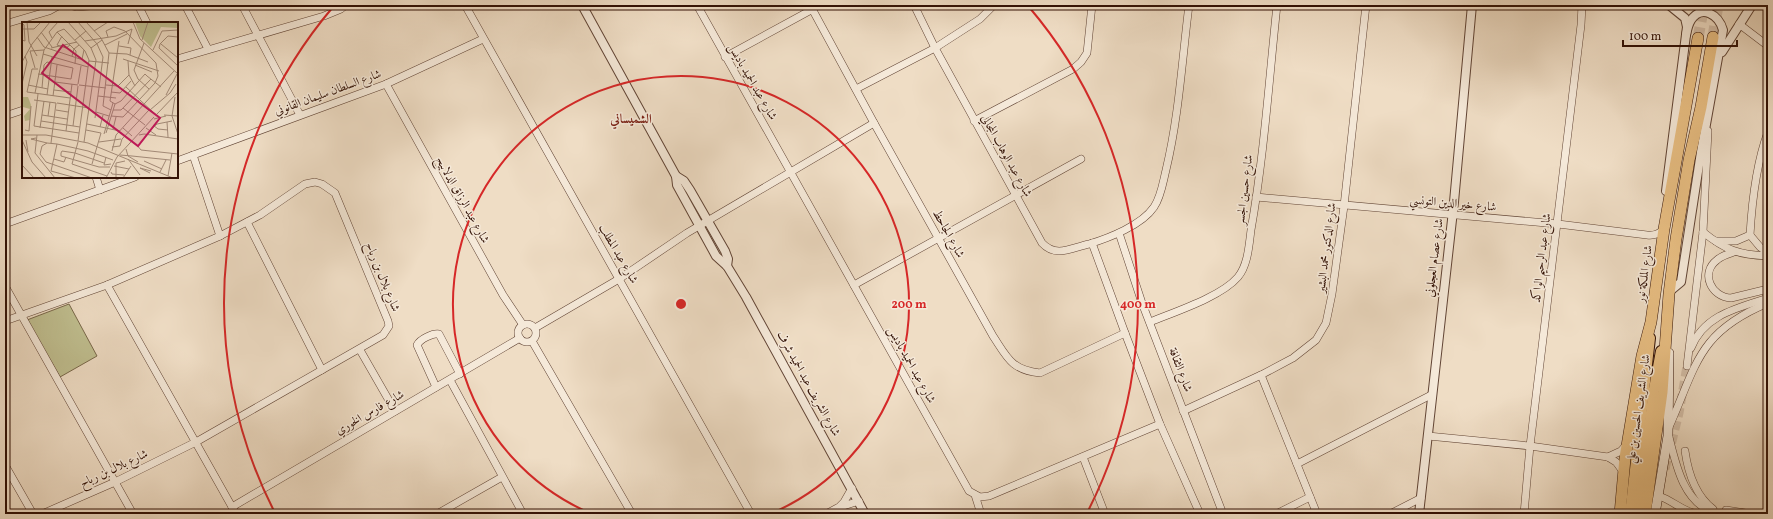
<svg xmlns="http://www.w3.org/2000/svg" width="1773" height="519" font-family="Vollkorn,Amiri,serif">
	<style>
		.green { fill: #c0bf90; stroke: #79684a }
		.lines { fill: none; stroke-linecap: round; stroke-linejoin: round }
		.secondary-tunnel { stroke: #d3bea8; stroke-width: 9; stroke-dasharray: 9 4.5; stroke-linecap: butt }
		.trunk-tunnel { stroke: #d3bea8; stroke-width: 11; stroke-dasharray: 11 5.5; stroke-linecap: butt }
		.minor-casing { stroke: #614435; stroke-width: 8 }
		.tertiary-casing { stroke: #614435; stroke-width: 10 }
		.secondary-casing { stroke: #321105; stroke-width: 10 }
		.primary-casing { stroke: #321105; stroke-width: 12 }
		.trunk-casing { stroke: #321105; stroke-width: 12 }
		.minor { stroke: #f5e9d9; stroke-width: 7 }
		.tertiary { stroke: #f5e9d9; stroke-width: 8 }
		.secondary { stroke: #f5e9d9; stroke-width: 9 }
		.primary { stroke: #e8be82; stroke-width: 10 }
		.trunk { stroke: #e8be82; stroke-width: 11 }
		.ring { fill: none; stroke: #d62828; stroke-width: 2 }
		.labels { text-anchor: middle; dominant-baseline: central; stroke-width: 3; stroke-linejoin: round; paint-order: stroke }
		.street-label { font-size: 12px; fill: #321105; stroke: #f5e9d9 }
		.neighbourhood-label { font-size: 13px; font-weight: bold; fill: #7a1f14; stroke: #f5e9d9 }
		.inset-road { fill: none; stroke: #a38b78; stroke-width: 1 }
		.view { fill: #c2185b; fill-opacity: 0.15; stroke: #c2185b; stroke-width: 2 }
		.inset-edge { fill: none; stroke: #321105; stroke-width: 2 }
		.centre { fill: #d62828; stroke: #f5e9d9; stroke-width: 2 }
		.ring-label { font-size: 12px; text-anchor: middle; font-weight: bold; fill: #d62828; stroke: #f5e9d9; stroke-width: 3; stroke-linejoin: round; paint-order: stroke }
	</style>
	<rect width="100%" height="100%" fill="#efddc5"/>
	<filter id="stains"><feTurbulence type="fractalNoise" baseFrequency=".005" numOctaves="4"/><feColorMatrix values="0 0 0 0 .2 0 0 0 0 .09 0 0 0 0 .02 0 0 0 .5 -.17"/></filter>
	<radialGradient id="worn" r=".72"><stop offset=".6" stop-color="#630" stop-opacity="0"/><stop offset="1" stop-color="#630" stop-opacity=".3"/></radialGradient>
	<polygon class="green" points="69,304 97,356 60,377 27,320"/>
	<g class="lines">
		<polyline class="secondary-tunnel" points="1665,469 1679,413 1687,366"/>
		<g class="trunk-tunnel">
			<polyline points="1713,37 1718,5"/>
			<polyline points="1698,38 1704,5"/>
		</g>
		<g class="minor-casing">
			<g id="minor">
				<polyline points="69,5 77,7 103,5"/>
				<polyline points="138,5 147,23"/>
				<polyline points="185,5 208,49"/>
				<polyline points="242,5 300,115"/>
				<polyline points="465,5 751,514"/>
				<polyline points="697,5 969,491 980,497 989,496 1160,424"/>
				<path d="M810 5 874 123 993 336C1007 357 1011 370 1040 373L1125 333"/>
				<path d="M914 5 935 48 1042 243C1056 258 1071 248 1089 244 1109 238 1142 225 1154 207 1161 197 1163 182 1166 170 1179 116 1182 60 1189 5"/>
				<polyline points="5,10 9,5"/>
				<polyline points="5,24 49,11 60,5"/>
				<polyline points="1739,24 1768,46"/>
				<polyline points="725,57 813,9"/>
				<polyline points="177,59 324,16 341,9 346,5"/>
				<polyline points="386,84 503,295 523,325"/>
				<polyline points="856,89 935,48 980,19 994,5"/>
				<polyline points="5,116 23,110"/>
				<polyline points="974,121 1073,69 1081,62 1087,53 1092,5"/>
				<path d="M1768 132C1756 164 1752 201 1750 235L1760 247 1768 253"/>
				<polyline points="193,155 220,236"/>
				<polyline points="177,161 386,84 483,39"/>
				<polyline points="96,177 100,190"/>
				<path d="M1256 197 1558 224 1647 235C1654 236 1659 234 1664 229"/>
				<polyline points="247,222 322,370"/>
				<polyline points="5,224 135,177"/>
				<path d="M1703 232C1725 250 1739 255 1768 256"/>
				<polyline points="1119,233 1142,303 1223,514"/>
				<polyline points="1716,241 1736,241 1750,235"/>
				<polyline points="1092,243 1125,333 1160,424 1200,514"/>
				<path d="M1734 252C1728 254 1721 256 1717 260 1700 273 1711 297 1731 298L1768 289"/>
				<polyline points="107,285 236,514"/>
				<polyline points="854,285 1081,159"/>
				<polyline points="5,286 133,514"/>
				<polyline points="5,321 107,285 220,236 260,215 305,184 315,182 322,184 335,193 388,321 389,326 383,335 196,442 115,482 42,514"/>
				<path d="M1150 322C1174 312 1221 297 1238 277 1248 265 1249 245 1251 230 1264 156 1269 80 1277 5"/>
				<circle cx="527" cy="333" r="9"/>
				<polyline points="535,328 619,279 687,233 874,123"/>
				<polyline points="532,341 632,514"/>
				<path d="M1691 348C1704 315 1737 308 1768 298"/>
				<polyline points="360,350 395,411"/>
				<polyline points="1687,366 1703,232 1708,131"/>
				<polyline points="1261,375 1317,514"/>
				<polyline points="450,380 523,514"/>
				<path d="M436 387 417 345C420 339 433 333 439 334L460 374"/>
				<polyline points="1183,411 1261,375 1293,358 1316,340 1326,323 1332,294 1344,206 1366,5"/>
				<path d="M1669 427C1697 364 1698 332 1768 303"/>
				<polyline points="1428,436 1530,446 1608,457 1616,462 1624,473"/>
				<path d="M1669 437C1676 465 1683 500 1712 512"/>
				<path d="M1685 451C1688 472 1696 496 1713 509"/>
				<polyline points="1083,457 1105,514"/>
				<polyline points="1608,457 1621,451 1626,445"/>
				<polyline points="1297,464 1431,395"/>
				<polyline points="5,465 33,514"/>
				<polyline points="975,495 981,514"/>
				<path d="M1659 496C1674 501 1684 513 1699 514"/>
				<polyline points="232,507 520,338"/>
				<polyline points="839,507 844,502 852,488"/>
				<polyline points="1726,510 1752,514"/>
				<polyline points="437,514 502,477"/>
				<polyline points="826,514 837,508 859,501"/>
				<polyline points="1276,514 1310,497"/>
				<polyline points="1390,514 1421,498"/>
				<polyline points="1524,514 1530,446 1581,25 1582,5"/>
			</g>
		</g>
		<g class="tertiary-casing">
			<g id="tertiary">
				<polyline points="582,5 676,176 677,185 716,256 727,266 746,297 865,514"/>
				<polyline points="1722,52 1752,5"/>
				<polyline points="676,176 684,181 690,190 725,251 728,259 727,266"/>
				<polyline points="1666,191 1687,27 1685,18 1669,5"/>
				<path d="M1669 292 1681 282 1701 152 1723 30C1719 15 1702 4 1691 20 1688 25 1687 30 1686 35"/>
				<polyline points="1419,514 1454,202 1472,5"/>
			</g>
		</g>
		<g class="secondary-casing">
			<polyline id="secondary" points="1655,514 1668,436 1669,353"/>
		</g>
		<g class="primary-casing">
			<g id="primary">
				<polyline points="1630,514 1650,338"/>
				<polyline points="1638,514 1654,389 1661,351"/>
			</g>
		</g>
		<g class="trunk-casing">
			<g id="trunk">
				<polyline points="1620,514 1625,458 1642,356 1651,322 1664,229 1698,38"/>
				<polyline points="1645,514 1662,392 1669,294 1676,239 1689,160 1701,107 1713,37"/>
			</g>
		</g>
		<use href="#minor" class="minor"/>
		<use href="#tertiary" class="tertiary"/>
		<use href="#secondary" class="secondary"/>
		<use href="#primary" class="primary"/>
		<use href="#trunk" class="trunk"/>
	</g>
	<g class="ring">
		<path d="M592 514A228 228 0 1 1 770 514"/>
		<path d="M274 511A457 457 0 0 1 333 7M1029 7A457 457 0 0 1 1088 511"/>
	</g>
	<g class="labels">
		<g class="street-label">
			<text transform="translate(752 82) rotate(60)">شارع عبد الحميد باديس</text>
			<text transform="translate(328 93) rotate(-20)">شارع السلطان سليمان القانوني</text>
			<text transform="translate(1006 156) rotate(61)">شارع عبد الوهاب المجالي</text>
			<text transform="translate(1245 190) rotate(-83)">شارع حسين الجسر</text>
			<text transform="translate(462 200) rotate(61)">شارع عبد الرزاق الدلابيح</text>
			<text transform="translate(1453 204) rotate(5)">شارع خير الدين التونسي</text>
			<text transform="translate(948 234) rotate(61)">شارع الجاحظ</text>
			<text transform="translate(1327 248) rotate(-83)">شارع الدكتور محمد البشير</text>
			<text transform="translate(618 254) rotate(60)">شارع عبد المطلب</text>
			<text transform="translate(1435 258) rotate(-83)">شارع عصام العجلوني</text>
			<text transform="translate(1542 258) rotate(-83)">شارع عبد الرحيم الواكد</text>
			<text transform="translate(1645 274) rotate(-82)">شارع الملكة نور</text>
			<text transform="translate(382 277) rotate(68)">شارع بلال بن رباح</text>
			<text transform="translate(911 365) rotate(61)">شارع عبد الحميد باديس</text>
			<text transform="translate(1180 370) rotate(69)">شارع الثقافة</text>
			<text transform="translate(808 384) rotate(61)">شارع الشريف عبد الحميد شرف</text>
			<text transform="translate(1639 409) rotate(-82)">شارع الشريف الحسين بن علي</text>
			<text transform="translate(370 413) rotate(-30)">شارع فارس الخوري</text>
			<text transform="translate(114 469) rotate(-25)">شارع بلال بن رباح</text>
		</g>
		<g class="neighbourhood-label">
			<text x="631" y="120">الشميساني</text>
		</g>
	</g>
	<g transform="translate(22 22)">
		<rect width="156" height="156" fill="#efddc5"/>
		<path d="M113 0H156V6L139 5 129 25 118 14ZM0 75H6L9 83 8 98 3 99 2 94 8 87 1 85Z" fill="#c0bf90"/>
		<path class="inset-road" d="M5 0 7 20 15 34M46 0 69 26 74 38 62 120M56 0 75 22 81 35 73 96M64 0 79 16 87 31 81 84 89 88M111 0 118 17 156 52M0 1 2 3 3 19 0 18M0 7H12L19 0M72 9 86 0M19 10 30 25M35 10 54 29 53 42M40 14 35 23 44 26 48 23M15 15 22 25 58 37H60L62 28M86 15 84 9 92 5 103 9M30 16 27 10 36 0M53 18 64 9M120 18 126 0M63 19 94 14 110 7M122 21 112 48 116 57 127 67M106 22 110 7M138 22 137 26 156 44M138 22 146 14 156 15M139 22 156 36M83 23 105 12M97 24 109 26 108 33M29 26 55 20M69 26 80 18M131 28 140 9 156 8M87 31 105 32 126 40M21 32 66 45M50 34 52 27 57 23M101 37 137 49M67 39 87 41M106 39 107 53 113 64M0 40 10 22 28 0M113 43 130 50M13 46 8 29 22 28M16 47H10L5 70 48 76M16 52 49 57 51 46 25 40 22 43M125 54 139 65M33 60 56 63M0 62 5 40 3 34M56 62 59 44M6 63 26 67M57 63 84 66M84 63 96 64 107 53M104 65 132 91M20 66 22 43M32 68 49 70M89 70 98 71 109 59M13 71 22 28 35 10 42 7 63 29 67 38 56 119M16 72 12 104 57 111M25 73 30 35M144 73 155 52M31 74 35 43M76 74 94 76M12 78 34 81M35 81 67 86M93 82 88 79 97 19M93 82 99 79 123 52 125 54M101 86 123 103M34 88 46 90M91 88H99L129 57M128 88 148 71 154 62M74 90 87 94M135 92 156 70M20 93 45 97M142 93 156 94M26 94 28 80M89 94 101 95 133 61 136 54 134 41 103 9M150 94 156 112M150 94 153 75M132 97 144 94M19 99 58 105M145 100 146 115M65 102 98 109M131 103 136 107 146 108M51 104 56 64M78 105 81 93M18 106 22 79M101 106 110 114M124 106 134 113M91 107 94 95M3 108 7 109 9 84M64 108 79 111M44 109 50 62M127 109 135 102 150 99M84 111 93 82M82 112 91 81M0 113H24L66 121 151 156M15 113 13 131 33 156M117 113 122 112 156 117M14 116 9 117 25 121M0 118 10 140 24 156M4 118 6 130M56 120 50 142 85 154M77 120 99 117M29 121 34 81M114 122 119 128 156 132M90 125 98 124 100 117 127 88M104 127 106 134 116 140M90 129 94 113 152 49M98 133 110 134M110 134 148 138M84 135 82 143 89 142M32 137 42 140 44 135M106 137 118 153M122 139 140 147M82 141 53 131 40 129 39 131V134L77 145H88M70 142 79 111M0 143 12 156M92 144 107 147M29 149 35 122M29 149 54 156M89 150 90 152 102 153M138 150 144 138M128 151 118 146 129 149M146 154 150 131M70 156 24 140 18 132 20 124 25 121 35 122 66 129 91 138M84 156 95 135 132 95M94 156V141L103 139M101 156 109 144"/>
		<path class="view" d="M41 23 138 96 116 124 20 51Z"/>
		<rect width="156" height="156" class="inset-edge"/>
	</g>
	<circle cx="681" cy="304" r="6" class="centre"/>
	<g class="ring-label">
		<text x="909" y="308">200 m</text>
		<text x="1138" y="308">400 m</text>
	</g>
	<rect width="1773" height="519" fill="none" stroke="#efddc5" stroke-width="20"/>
	<rect x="6" y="6" width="1761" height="507" fill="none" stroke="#321105" stroke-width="2"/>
	<rect x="10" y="10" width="1753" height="499" fill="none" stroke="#321105"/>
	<path d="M1623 40v6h114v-6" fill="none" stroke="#321105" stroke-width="2"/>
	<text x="1629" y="40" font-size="12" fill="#321105" stroke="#f5e9d9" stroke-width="3" paint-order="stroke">100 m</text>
	<rect width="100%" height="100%" filter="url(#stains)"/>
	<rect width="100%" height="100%" fill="url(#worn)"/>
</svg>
